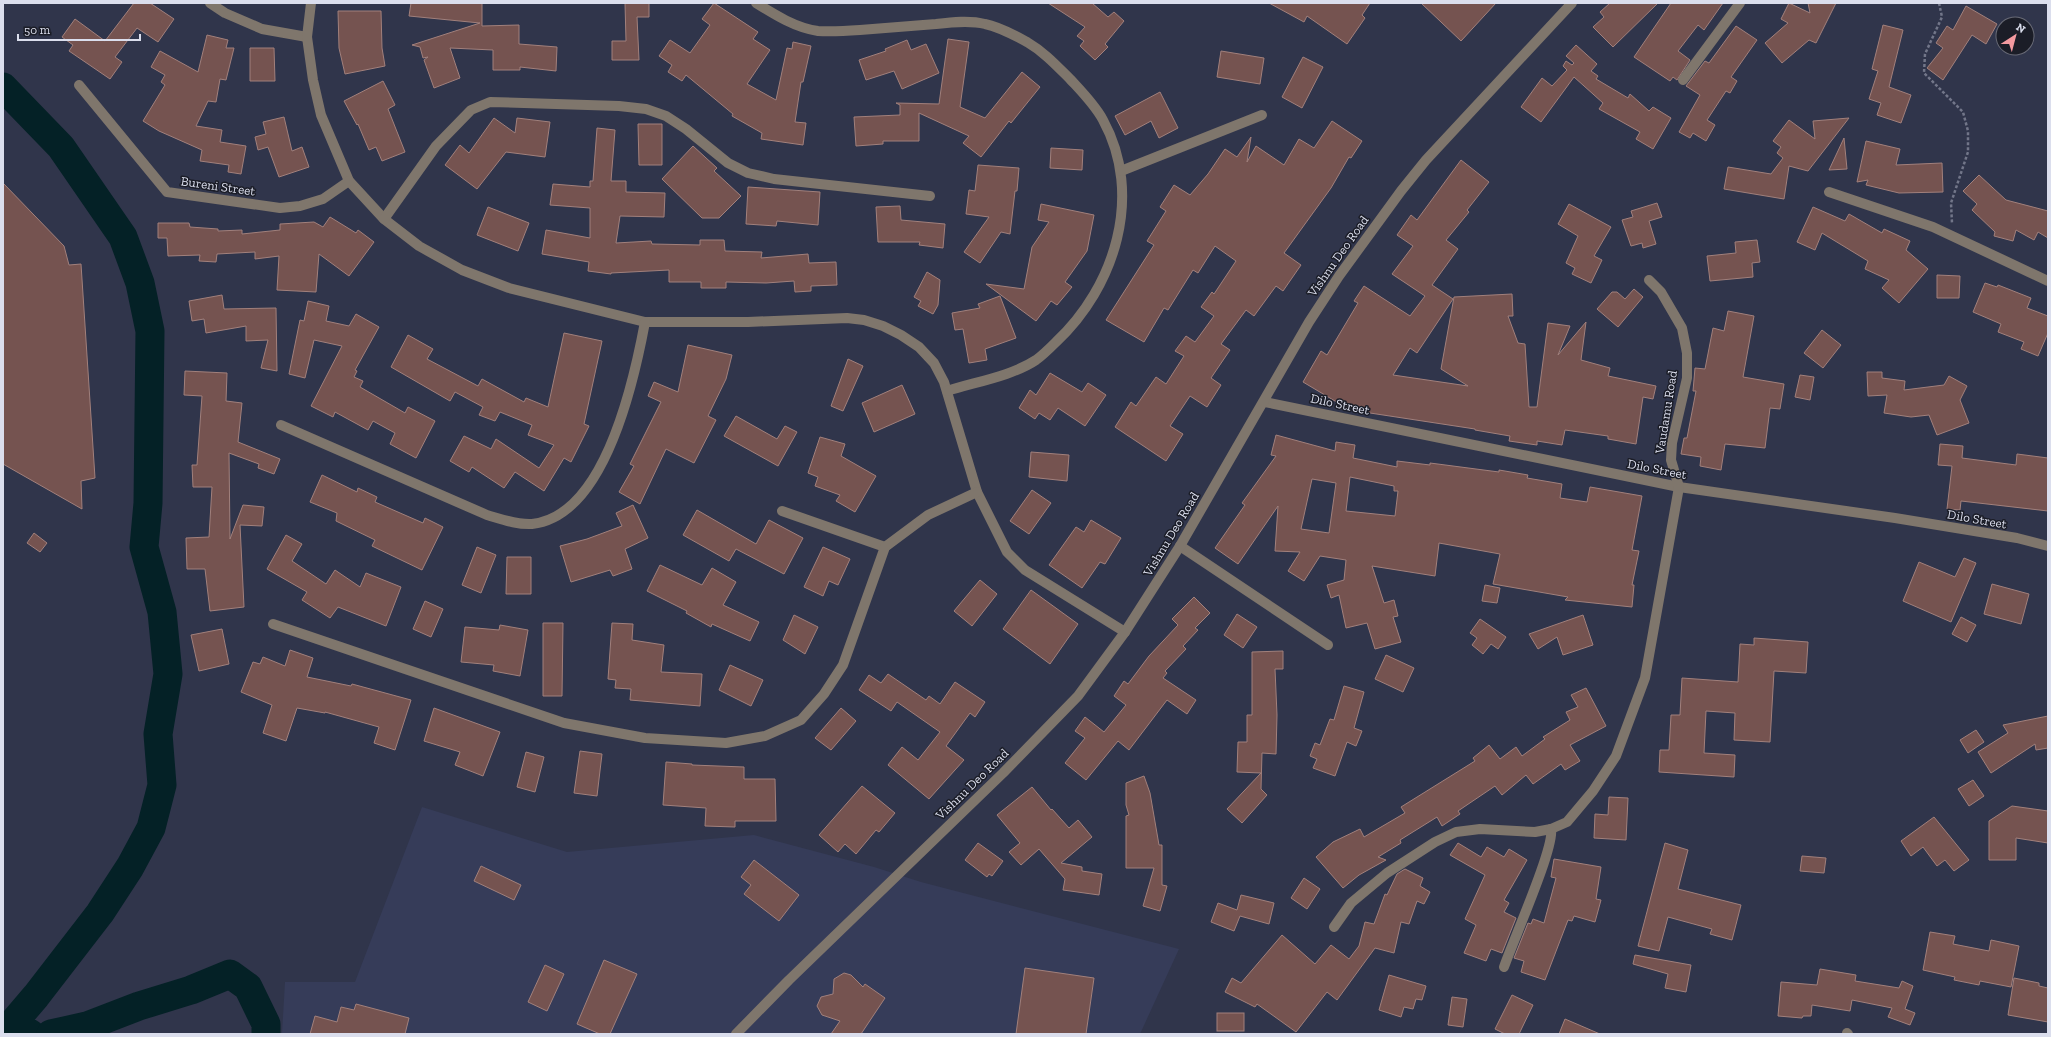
<svg xmlns="http://www.w3.org/2000/svg" width="2051" height="1037" font-family="'Zilla Slab',serif">
	<style>
		.built { fill: #363c59 }
		.lines { fill: none; stroke-linecap: round; stroke-linejoin: round }
		.river { stroke: #042126; stroke-width: 29 }
		.building { fill: #755350; stroke: #a1807c; fill-rule: evenodd }
		.path { stroke: #727689; stroke-width: 2.5; stroke-dasharray: 3 2; stroke-linecap: butt }
		.minor { stroke: #7f766c; stroke-width: 10 }
		.labels { text-anchor: middle; dominant-baseline: central; stroke-width: 3; stroke-linejoin: round; paint-order: stroke }
		.street-label { font-size: 13px; fill: #dbdeed; stroke: #1b1d27 }
	</style>
	<rect width="100%" height="100%" fill="#30354b"/>
	<polygon class="built" points="422,807 567,852 754,835 874,867 921,882 1179,949 1140,1034 282,1034 285,982 355,982"/>
	<g class="lines">
		<g class="river">
			<polyline points="3,87 61,147 123,237 140,283 150,331 148,503 144,547 162,612 168,674 158,734 162,785 151,828 130,867 100,913 36,996 13,1023 31,1034"/>
			<polyline points="51,1034 87,1026 139,1006 191,990 230,974 248,987 266,1024 266,1034"/>
		</g>
	</g>
	<g class="building">
		<polygon points="134,3 150,3 174,19 158,42 137,28 115,57 122,62 110,79 69,51 73,45 62,37 75,19 105,41"/>
		<polygon points="411,3 482,3 482,26 519,25 519,44 557,47 556,71 520,67 520,70 493,70 493,50 450,48 460,78 434,88 424,60 428,57 423,58 420,47 412,45 480,23 409,16"/>
		<polygon points="625,3 649,3 649,17 637,17 639,60 612,60 612,41 626,41"/>
		<polygon points="714,3 758,32 753,39 770,50 747,84 776,100 787,48 792,49 793,42 811,46 803,82 801,82 795,122 806,123 803,145 761,139 762,133 732,116 733,114 686,75 682,81 668,72 672,65 659,56 670,40 690,53 710,25 702,19"/>
		<polygon points="1048,3 1092,3 1108,17 1114,12 1124,21 1105,44 1108,47 1095,60 1080,46 1084,41 1077,36 1085,27"/>
		<polygon points="1269,3 1370,3 1362,15 1365,18 1347,44 1307,16 1304,22"/>
		<polygon points="1421,3 1496,3 1461,41"/>
		<polygon points="1610,3 1658,3 1613,47 1593,27 1604,17 1600,12"/>
		<polygon points="1671,3 1723,3 1704,30 1698,25 1678,51 1690,60 1677,80 1673,77 1670,81 1634,57"/>
		<polygon points="1789,3 1810,13 1808,3 1836,3 1816,43 1809,40 1782,63 1765,43 1788,23 1781,19"/>
		<polygon points="1966,6 1997,24 1986,44 1972,35 1943,80 1927,68 1943,48 1936,43 1947,26 1953,30"/>
		<polygon points="338,11 381,11 382,48 385,66 345,74 339,48"/>
		<polygon points="1883,25 1903,30 1889,87 1911,95 1901,123 1877,115 1881,103 1869,99 1878,71 1872,69"/>
		<polygon points="1736,26 1757,40 1731,77 1737,81 1730,93 1726,91 1707,120 1715,125 1706,141 1693,133 1690,138 1679,132 1700,95 1686,86 1705,61 1709,63"/>
		<polygon points="207,35 228,40 226,48 234,48 226,80 220,79 216,102 208,101 196,126 222,130 220,142 246,146 241,174 228,172 229,165 200,161 202,150 159,131 143,121 165,85 161,82 165,75 151,67 160,51 198,72"/>
		<polygon points="948,39 969,42 960,107 985,118 1022,72 1040,87 1011,123 1009,121 981,157 963,143 969,136 919,113 919,141 883,141 883,144 856,146 854,117 900,115 900,105 896,103 939,104"/>
		<polygon points="907,40 911,50 926,44 939,73 902,89 894,71 866,80 859,60 886,51 885,49"/>
		<polygon points="1576,45 1597,64 1591,71 1598,76 1596,79 1628,98 1630,94 1649,111 1653,107 1671,118 1653,149 1636,139 1640,132 1599,109 1603,103 1574,77 1541,122 1521,107 1542,78 1552,86 1567,70 1563,66 1566,61 1572,65 1574,63 1566,56"/>
		<polygon points="250,48 274,48 275,81 250,81"/>
		<polygon points="1221,51 1264,58 1260,84 1217,77"/>
		<polygon points="1303,57 1323,67 1302,108 1282,97"/>
		<polygon points="383,81 395,105 388,109 405,152 382,161 376,147 369,150 358,124 357,125 344,101"/>
		<polygon points="1160,92 1178,128 1159,138 1151,121 1125,135 1115,116"/>
		<polygon points="284,117 292,151 302,147 309,167 279,177 268,147 258,150 255,137 266,134 263,122"/>
		<polygon points="494,118 515,133 517,118 550,122 545,157 506,152 477,189 445,165 460,145 469,153"/>
		<polygon points="1849,118 1808,171 1789,166 1784,199 1724,189 1728,167 1771,174 1783,158 1777,153 1781,147 1773,141 1789,120 1815,139 1813,121"/>
		<polygon points="1332,121 1362,141 1351,158 1349,157 1331,188 1284,253 1301,265 1283,291 1276,286 1254,316 1246,310 1221,344 1230,350 1211,378 1221,385 1207,407 1190,396 1170,426 1183,434 1166,461 1115,427 1131,402 1136,406 1156,377 1166,384 1184,356 1175,351 1186,336 1195,342 1214,316 1201,307 1212,292 1214,294 1236,261 1215,246 1198,273 1193,270 1168,310 1164,308 1144,342 1106,320 1154,245 1147,241 1166,211 1160,207 1174,185 1190,195 1208,174 1225,149 1237,157 1251,137 1247,162 1256,146 1284,165 1299,139 1314,148"/>
		<polygon points="638,124 662,124 662,165 639,165"/>
		<polygon points="597,128 615,130 611,181 626,181 626,192 665,193 664,217 620,216 616,243 651,241 652,244 700,245 700,240 724,240 725,251 762,252 761,258 808,254 809,263 836,262 837,285 811,286 811,291 795,292 794,281 766,283 726,282 726,288 701,288 701,282 669,282 669,270 611,273 611,274 588,271 589,262 542,254 546,230 590,238 590,208 550,205 553,184 590,187 590,181 593,181"/>
		<polygon points="1844,138 1847,169 1829,170"/>
		<polygon points="1866,141 1900,149 1896,165 1942,163 1943,192 1899,193 1866,185 1868,180 1857,182"/>
		<polygon points="693,146 717,168 714,171 741,196 719,218 702,218 662,179"/>
		<polygon points="1051,148 1083,150 1082,170 1050,168"/>
		<polygon points="1461,160 1489,182 1467,210 1469,212 1446,240 1458,249 1432,285 1453,299 1417,353 1410,348 1393,375 1468,386 1441,369 1454,297 1512,294 1513,316 1508,316 1518,343 1525,344 1529,407 1537,407 1548,323 1570,326 1558,355 1586,322 1581,360 1610,368 1608,376 1656,386 1653,399 1643,397 1636,444 1608,439 1608,436 1565,430 1562,445 1537,441 1537,445 1509,441 1510,436 1475,430 1475,429 1370,413 1340,404 1303,382 1321,351 1327,355 1358,303 1354,301 1364,286 1410,316 1425,296 1392,274 1413,246 1397,235 1411,215 1417,220"/>
		<polygon points="978,165 1019,168 1017,191 1015,191 1010,234 1001,232 980,263 964,252 989,217 966,214 969,190 975,191"/>
		<polygon points="1979,175 2006,200 2048,211 2048,238 2038,232 2034,240 2016,230 2013,241 1994,236 1995,232 1972,210 1977,204 1963,191"/>
		<polygon points="3,183 64,246 69,265 81,264 95,478 81,481 82,509 3,464"/>
		<polygon points="748,187 820,192 818,225 777,221 776,226 746,224"/>
		<polygon points="1657,203 1662,217 1649,221 1656,244 1643,248 1642,243 1631,246 1622,220 1633,217 1631,211"/>
		<polygon points="1041,204 1094,215 1087,251 1065,282 1072,287 1057,305 1051,301 1036,321 986,284 1024,289 1032,247 1049,222 1038,220"/>
		<polygon points="1569,204 1611,227 1594,256 1602,260 1591,283 1572,274 1575,268 1566,263 1578,236 1558,224"/>
		<polygon points="900,206 901,220 945,224 943,248 919,245 920,242 878,242 876,207"/>
		<polygon points="488,207 529,223 518,251 477,235"/>
		<polygon points="1813,207 1845,221 1849,214 1882,233 1884,229 1910,241 1906,250 1928,269 1899,303 1882,288 1889,280 1865,269 1868,261 1822,233 1815,250 1797,242"/>
		<polygon points="330,217 356,233 358,230 374,242 349,276 319,254 316,292 277,290 279,256 255,259 255,252 217,254 216,262 199,261 200,255 168,256 167,238 158,238 158,223 189,223 190,227 218,229 218,231 242,230 242,234 280,230 280,224 314,222 323,227"/>
		<polygon points="1757,240 1760,262 1752,263 1753,277 1710,281 1707,256 1736,253 1735,242"/>
		<polygon points="927,272 940,280 938,305 933,314 918,306 921,301 914,297"/>
		<polygon points="1937,275 1960,276 1959,298 1937,298"/>
		<polygon points="1985,283 1997,287 1998,285 2031,298 2027,308 2048,316 2048,333 2038,356 2021,349 2024,342 1998,332 2001,324 1973,312"/>
		<polygon points="1634,289 1643,297 1618,327 1597,309 1612,292 1617,292 1625,299"/>
		<polygon points="222,295 224,309 276,308 277,371 261,368 268,340 246,341 246,326 206,333 204,319 192,321 189,301"/>
		<polygon points="1000,296 1016,338 985,349 987,360 969,363 963,329 955,330 952,313 980,308 978,304"/>
		<polygon points="308,301 329,306 326,321 349,326 356,314 379,327 355,370 357,371 354,377 363,381 360,387 405,413 408,407 435,421 416,458 390,444 395,433 373,421 368,430 335,412 333,417 311,406 342,346 314,340 305,378 289,374 300,320 304,321"/>
		<polygon points="1728,311 1754,316 1743,377 1784,384 1780,409 1770,408 1765,448 1725,444 1721,470 1700,466 1701,457 1681,454 1684,438 1687,438 1696,391 1693,391 1695,368 1705,369 1713,328 1724,331"/>
		<polygon points="1822,330 1841,345 1823,368 1804,353"/>
		<polygon points="564,333 602,341 584,424 589,426 571,462 564,458 544,491 515,472 504,488 472,467 469,472 450,461 464,436 491,449 496,439 539,468 554,445 528,435 532,425 500,412 495,421 479,415 483,407 455,392 450,401 391,367 408,335 433,349 427,359 478,386 482,379 524,402 526,398 548,407"/>
		<polygon points="688,345 732,355 726,379 708,416 716,420 694,463 666,449 640,504 619,492 634,466 630,464 661,402 648,396 654,382 678,392"/>
		<polygon points="848,359 863,366 843,411 831,406"/>
		<polygon points="185,371 227,373 226,401 242,403 238,442 280,459 274,474 258,468 259,464 229,453 230,539 243,505 264,507 262,526 240,525 244,607 210,611 205,569 187,569 186,538 209,537 212,487 193,487 192,465 197,465 202,396 184,395"/>
		<polygon points="1867,372 1882,372 1882,378 1905,381 1904,390 1944,385 1949,376 1967,386 1960,400 1969,423 1937,435 1929,415 1911,417 1884,413 1887,395 1868,396"/>
		<polygon points="1050,373 1082,392 1088,383 1106,395 1085,426 1058,408 1050,420 1039,413 1035,419 1019,408 1030,390 1036,395"/>
		<polygon points="1800,375 1814,377 1810,400 1795,397"/>
		<polygon points="902,385 915,414 874,432 862,403"/>
		<polygon points="736,416 777,439 785,426 797,432 778,466 724,436"/>
		<path d="M1276 435 1335 451 1336 442 1355 445 1353 458 1397 467V461L1430 465V463L1499 472V470L1528 475 1527 478 1562 484 1560 498 1587 502 1590 487 1642 496 1632 550 1639 551 1632 585H1634L1632 607 1565 600 1568 597 1493 584 1500 554 1439 543 1435 576 1372 566 1384 603 1394 600 1398 616 1393 617 1401 642 1375 649 1367 623 1346 628 1339 595 1331 598 1327 585 1344 580 1346 560 1320 556 1304 581 1288 571 1300 552 1275 551 1278 506 1238 564 1215 548 1245 505 1242 503 1276 456 1271 455ZM1350 477 1394 486V491H1398L1395 516 1346 511ZM1312 479 1336 483 1329 533 1301 529Z"/>
		<polygon points="820,437 845,444 841,456 876,476 855,512 836,501 840,495 815,486 818,477 808,473"/>
		<polygon points="1940,444 1963,446 1962,458 2016,465 2017,454 2048,458 2048,511 1961,501 1960,510 1947,509 1952,466 1938,465"/>
		<polygon points="1031,452 1069,455 1067,481 1029,477"/>
		<polygon points="322,475 357,492 358,488 377,497 375,502 423,523 425,518 443,527 422,570 372,546 375,540 336,521 337,513 310,502"/>
		<polygon points="1032,490 1051,503 1029,534 1010,521"/>
		<polygon points="633,505 648,538 625,549 632,569 613,576 610,570 571,582 560,546 587,539 622,526 616,513"/>
		<polygon points="697,510 756,544 769,520 803,538 784,574 736,549 729,561 683,535"/>
		<polygon points="1091,520 1121,538 1105,564 1100,562 1082,588 1049,565 1076,527 1084,532"/>
		<polygon points="34,533 47,543 40,552 27,543"/>
		<polygon points="286,535 302,544 292,561 326,584 335,570 360,587 366,573 401,587 386,626 338,607 330,618 302,600 307,592 267,569"/>
		<polygon points="477,547 496,555 481,593 462,585"/>
		<polygon points="823,547 850,559 838,585 829,581 823,596 804,587"/>
		<polygon points="507,557 531,557 531,594 506,594"/>
		<polygon points="1964,558 1976,563 1951,622 1903,601 1919,562 1955,577"/>
		<polygon points="660,565 702,585 712,568 736,582 723,605 759,622 750,641 712,624 711,627 686,613 687,611 647,591"/>
		<polygon points="980,580 997,594 972,626 954,611"/>
		<polygon points="1992,584 2029,594 2021,624 1984,614"/>
		<polygon points="1485,585 1500,588 1497,603 1482,601"/>
		<polygon points="1031,590 1078,624 1050,664 1003,629"/>
		<polygon points="1194,597 1210,613 1195,628 1198,630 1183,646 1186,649 1165,671 1167,673 1163,678 1196,700 1187,714 1167,700 1129,750 1118,741 1086,780 1065,763 1085,738 1075,731 1085,717 1104,732 1126,705 1114,696 1124,681 1128,684 1149,656 1178,625 1172,619"/>
		<polygon points="425,601 443,609 431,637 413,629"/>
		<polygon points="1237,614 1257,627 1243,648 1224,635"/>
		<polygon points="794,615 818,627 805,654 783,640"/>
		<polygon points="1583,615 1593,645 1563,655 1557,637 1538,649 1529,634"/>
		<polygon points="1961,617 1976,625 1967,642 1952,634"/>
		<polygon points="1480,619 1506,637 1498,649 1491,644 1483,654 1472,645 1477,638 1470,633"/>
		<polygon points="543,623 563,623 562,696 543,696"/>
		<polygon points="612,623 633,624 632,640 664,645 661,672 702,674 700,706 630,700 631,689 615,688 616,680 608,679"/>
		<polygon points="500,625 528,630 520,676 493,671 494,665 461,662 465,627 499,630"/>
		<polygon points="222,629 229,664 199,671 191,635"/>
		<polygon points="1754,638 1808,642 1806,673 1774,671 1770,742 1734,740 1735,713 1706,711 1704,753 1735,755 1734,777 1659,772 1660,750 1669,750 1671,715 1680,715 1682,678 1738,682 1740,644 1754,645"/>
		<polygon points="290,650 313,658 307,677 351,686 352,684 411,700 395,750 374,743 379,727 325,712 325,713 297,708 286,741 263,733 272,705 241,692 253,662 260,664 263,657 285,666"/>
		<polygon points="1283,651 1283,669 1275,669 1277,715 1276,754 1262,753 1261,789 1267,795 1242,823 1227,809 1261,773 1237,772 1238,742 1247,742 1247,715 1252,715 1252,652"/>
		<polygon points="1386,655 1414,668 1403,692 1375,679"/>
		<polygon points="730,665 763,680 751,706 719,690"/>
		<polygon points="888,674 926,700 929,696 940,704 955,682 985,702 975,717 970,713 946,746 964,760 929,799 888,765 902,747 918,760 940,732 897,702 891,711 859,690 869,675 881,683"/>
		<polygon points="1344,686 1364,692 1354,728 1362,731 1356,746 1347,742 1335,776 1313,768 1317,759 1310,756 1315,743 1320,745 1330,719 1334,720"/>
		<polygon points="1586,688 1606,726 1570,745 1580,761 1565,770 1561,764 1533,784 1526,775 1502,795 1495,786 1458,811 1460,814 1442,826 1437,817 1400,840 1401,843 1378,857 1386,860 1359,875 1343,888 1316,857 1333,842 1360,829 1364,837 1405,813 1401,807 1475,761 1473,758 1489,745 1500,759 1516,747 1522,756 1545,739 1543,737 1570,720 1566,712 1578,707 1571,695"/>
		<polygon points="434,708 500,732 483,776 455,765 460,752 424,741"/>
		<polygon points="841,708 856,721 831,750 815,738"/>
		<polygon points="2048,716 2048,748 2036,750 2035,744 1991,773 1978,752 2008,733 2003,725"/>
		<polygon points="1976,730 1984,742 1968,753 1960,740"/>
		<polygon points="580,751 602,754 597,796 574,793"/>
		<polygon points="526,752 544,757 535,792 517,787"/>
		<polygon points="666,762 692,764 692,765 744,767 744,779 775,779 776,821 735,821 735,827 705,826 706,808 663,805"/>
		<polygon points="1144,776 1150,793 1159,845 1162,845 1162,885 1167,886 1160,911 1143,906 1154,868 1126,868 1126,816 1129,815 1126,805 1126,783"/>
		<polygon points="1973,780 1984,796 1969,806 1958,789"/>
		<polygon points="862,786 895,813 879,832 876,830 856,854 845,844 838,852 819,835"/>
		<polygon points="1032,787 1051,810 1052,809 1069,828 1078,820 1092,837 1061,863 1082,867 1082,871 1102,874 1099,895 1063,890 1065,879 1039,849 1021,865 1009,852 1020,843 997,815"/>
		<polygon points="1609,797 1628,798 1626,840 1594,838 1595,814 1608,815"/>
		<polygon points="2012,806 2048,811 2048,843 2016,838 2016,860 1989,860 1989,821"/>
		<polygon points="1934,817 1969,860 1954,871 1945,860 1937,866 1923,847 1911,856 1901,841"/>
		<polygon points="978,843 1003,861 992,876 989,874 987,877 965,860"/>
		<polygon points="1458,843 1481,857 1487,847 1504,857 1509,849 1527,860 1504,900 1509,903 1504,912 1516,918 1502,953 1491,949 1486,961 1464,953 1476,925 1465,919 1485,875 1450,855"/>
		<polygon points="1665,843 1688,850 1678,889 1741,905 1732,940 1710,934 1712,929 1668,917 1659,951 1638,946"/>
		<polygon points="1802,856 1826,858 1824,873 1800,871"/>
		<polygon points="1554,859 1601,867 1596,899 1601,900 1595,922 1574,916 1572,921 1568,920 1545,980 1521,972 1524,961 1514,958 1528,923 1531,924 1533,919 1544,923 1556,878 1551,877"/>
		<polygon points="754,860 799,895 779,921 744,894 751,885 741,877"/>
		<polygon points="481,866 521,885 514,900 474,881"/>
		<polygon points="1405,869 1423,878 1420,886 1430,892 1424,904 1417,901 1409,924 1401,922 1394,953 1375,948 1337,1000 1327,992 1296,1032 1257,1004 1255,1007 1225,992 1232,978 1241,983 1282,935 1315,964 1331,945 1349,959 1359,946 1365,922 1374,924 1385,894 1387,895 1397,874"/>
		<polygon points="1304,878 1320,889 1307,909 1291,898"/>
		<polygon points="1241,895 1274,903 1269,924 1240,916 1234,931 1211,922 1218,903 1237,910"/>
		<polygon points="1930,932 1955,936 1953,944 1989,951 1991,940 2019,946 2011,987 1980,981 1979,985 1954,980 1955,977 1923,970"/>
		<polygon points="1635,955 1691,965 1686,992 1665,988 1668,974 1633,964"/>
		<polygon points="604,960 637,974 610,1034 600,1034 577,1024"/>
		<polygon points="545,965 564,974 547,1011 528,1002"/>
		<polygon points="1025,968 1094,978 1086,1034 1016,1034"/>
		<polygon points="1820,969 1856,975 1855,981 1899,988 1902,981 1913,986 1905,1009 1915,1013 1910,1025 1888,1017 1892,1008 1852,1000 1850,1011 1812,1005 1811,1016 1803,1016 1802,1018 1778,1016 1781,982 1817,985"/>
		<polygon points="844,973 851,975 863,987 865,984 885,998 861,1034 831,1034 840,1021 822,1015 817,1006 821,997 833,994 834,979"/>
		<polygon points="1389,975 1426,986 1422,1000 1416,999 1413,1009 1404,1007 1401,1017 1379,1010"/>
		<polygon points="2014,978 2039,983 2039,986 2048,988 2048,1022 2008,1015"/>
		<polygon points="1512,995 1533,1005 1519,1034 1505,1034 1495,1029"/>
		<polygon points="1452,997 1467,999 1463,1027 1448,1025"/>
		<polygon points="356,1004 409,1018 405,1034 310,1034 315,1016 337,1022 341,1007 354,1010"/>
		<rect x="1217" y="1013" width="27" height="18"/>
		<polygon points="1565,1019 1600,1034 1559,1034"/>
	</g>
	<g class="lines">
		<polyline class="path" points="1939,3 1942,17 1925,54 1924,73 1963,112 1968,131 1968,152 1951,203 1952,223"/>
		<g class="minor">
			<polyline points="210,3 225,13 262,29 307,37"/>
			<polyline points="311,3 307,37 313,80 321,115 349,181 384,219 419,246 462,270 509,288 645,322 748,322 847,318 864,320 883,326 901,335 919,347 934,363 944,382 977,492 1007,552 1025,570 1125,632"/>
			<path d="M756 3C775 15 796 28 818 31 832 32 846 31 860 30 885 28 911 26 936 24 952 22 970 20 985 24 1000 27 1014 35 1027 42 1044 52 1056 65 1070 79 1082 92 1095 105 1103 120 1144 195 1115 287 1056 342 1050 348 1043 355 1036 360 1012 376 975 382 947 391"/>
			<polyline points="1683,80 1740,3"/>
			<polyline points="79,85 167,192 280,208 300,206 323,199 349,181"/>
			<polyline points="1121,171 1262,115"/>
			<polyline points="1829,192 1933,227 2048,281"/>
			<polyline points="384,219 436,146 471,110 490,102 619,106 646,109 666,116 686,129 728,163 748,173 774,179 930,196"/>
			<polyline points="1265,402 1679,487 1895,518 2017,538 2048,546"/>
			<path d="M281 425 487 515C501 519 517 525 532 524 605 516 634 381 645 322"/>
			<polyline points="782,511 885,547"/>
			<polyline points="1180,546 1328,645"/>
			<polyline points="273,624 564,723 645,738 726,743 765,736 801,720 824,694 843,665 885,547 928,515 977,492"/>
			<polyline points="1334,927 1351,903 1387,873 1435,842 1456,832 1480,829 1535,832 1551,829 1567,822 1593,791 1616,756 1645,678 1679,487 1671,460 1672,443 1687,378 1687,353 1682,328 1661,292 1649,280"/>
			<path d="M1504 967C1512 943 1555 847 1551 829"/>
			<polyline points="1847,1033 1848,1034"/>
			<polyline points="736,1034 789,980 1003,773 1078,696 1125,632 1180,546 1309,322 1339,276 1401,191 1426,160 1572,3"/>
		</g>
	</g>
	<g class="labels">
		<g class="street-label">
			<text transform="translate(218 186) rotate(8)">Bureni Street</text>
			<text transform="translate(1338 256) rotate(-55)">Vishnu Deo Road</text>
			<text transform="translate(1340 404) rotate(12)">Dilo Street</text>
			<text transform="translate(1666 412) rotate(-81)">Vaudamu Road</text>
			<text transform="translate(1657 469) rotate(11)">Dilo Street</text>
			<text transform="translate(1977 519) rotate(10)">Dilo Street</text>
			<text transform="translate(1171 534) rotate(-59)">Vishnu Deo Road</text>
			<text transform="translate(972 784) rotate(-44)">Vishnu Deo Road</text>
		</g>
	</g>
	<rect width="2051" height="1037" fill="none" stroke="#dbdeed" stroke-width="8"/>
	<g transform="translate(2015 36) rotate(36)"><circle r="19" fill="#1b1d27" stroke="#686a76"/>
	<path d="M0-3L7 15L0 10L-7 15Z" fill="#f49aa0"/>
	<text y="-6" font-size="11" font-weight="bold" text-anchor="middle" fill="#dbdeed">N</text>
	</g>
	<path d="M18 34v6h122v-6" fill="none" stroke="#dbdeed" stroke-width="2"/>
	<text x="24" y="34" font-size="12" fill="#dbdeed" stroke="#1b1d27" stroke-width="3" paint-order="stroke">50 m</text>
</svg>
